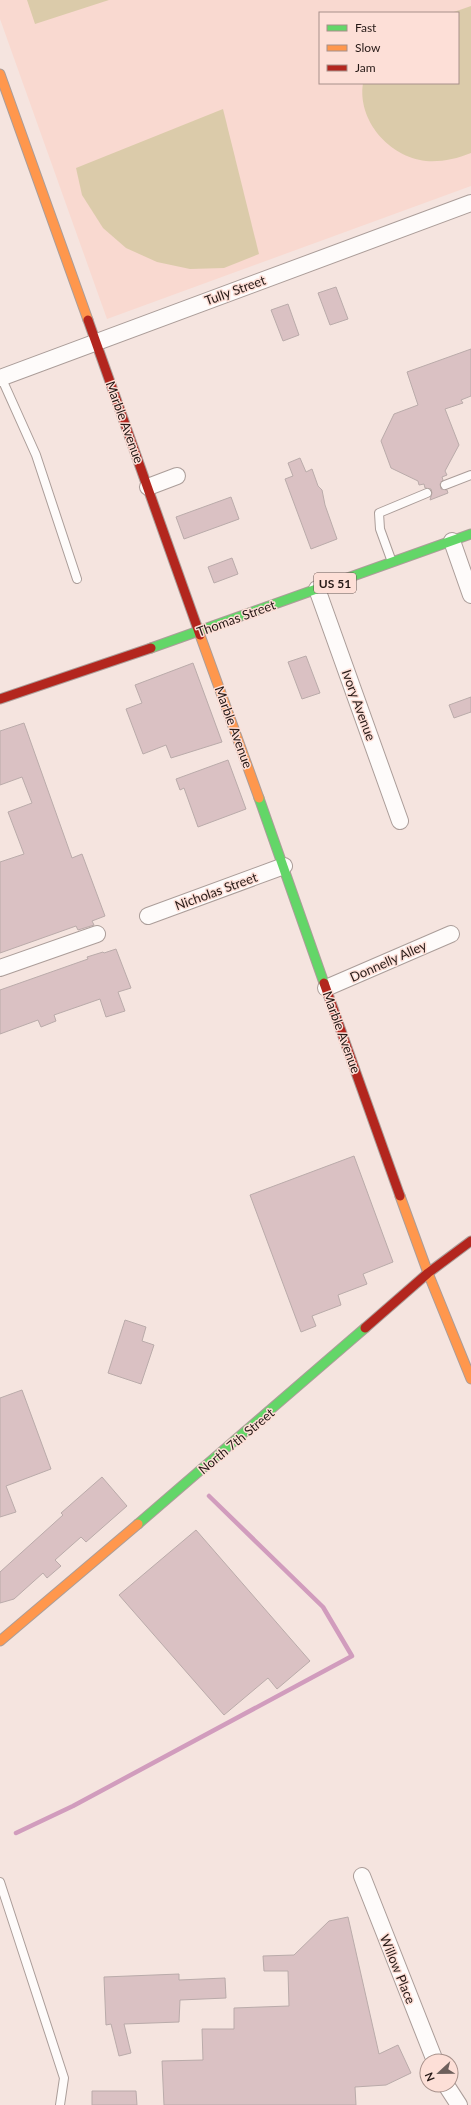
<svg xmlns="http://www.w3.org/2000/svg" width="471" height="2105" font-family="Lato,sans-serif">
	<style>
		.built { fill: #f9d9d0; fill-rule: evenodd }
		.green { fill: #dbcbaa }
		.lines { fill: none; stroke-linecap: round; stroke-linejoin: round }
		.stream { stroke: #d19cbd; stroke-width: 4.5 }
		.building { fill: #dac1c3; stroke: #baabaa }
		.lane-casing { stroke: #ab9d99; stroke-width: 10 }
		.street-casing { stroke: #ab9d99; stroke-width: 18 }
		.fast-casing { stroke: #ab9d99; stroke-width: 11 }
		.slow-casing { stroke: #ab9d99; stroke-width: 11 }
		.jam-casing { stroke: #ab9d99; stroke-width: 11 }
		.lane { stroke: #fefbfa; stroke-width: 8 }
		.street { stroke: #fefbfa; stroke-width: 16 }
		.fast { stroke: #63d668; stroke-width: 9 }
		.slow { stroke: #ff974d; stroke-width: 9 }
		.jam { stroke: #b3261e; stroke-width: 9 }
		.labels { text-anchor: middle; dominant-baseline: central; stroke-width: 3; stroke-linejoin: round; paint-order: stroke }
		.shield { fill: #fddfd7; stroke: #665450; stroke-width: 1 }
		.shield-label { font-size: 12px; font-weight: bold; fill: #261916 }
		.street-label { font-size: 13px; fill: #261916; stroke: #fddfd7 }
	</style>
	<rect width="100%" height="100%" fill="#f5e4df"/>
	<path class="built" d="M0 0H471V186L107 319 0 19ZM320 13H458V83H320Z"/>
	<g class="green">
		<polygon points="27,0 109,0 35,24"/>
		<path d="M471 6V153C456 159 442 162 426 161 389 157 357 120 363 83H458V13H451Z"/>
		<polygon points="223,109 259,254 224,268 190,269 157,262 126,248 103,228 82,195 76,168"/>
	</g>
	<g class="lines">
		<polyline class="stream" points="16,1833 73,1806 352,1656 323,1607 209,1496"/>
	</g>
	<g class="building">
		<polygon points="336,287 348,319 330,325 318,293"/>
		<polygon points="288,304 299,335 283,341 271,310"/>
		<polygon points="471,349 471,396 461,400 463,403 445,409 459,445 445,471 447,475 442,477 443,480 440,484 441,489 447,490 448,493 430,500 432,493 431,489 425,488 424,484 419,485 418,481 391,468 381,441 394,414 418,405 407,372"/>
		<polygon points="300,458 306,472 312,469 318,486 322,490 325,505 337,539 311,549 285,479 293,476 288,463"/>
		<polygon points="231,497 239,519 184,539 176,517"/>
		<polygon points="232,558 238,574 214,583 208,567"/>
		<polygon points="306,656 320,693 302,699 288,662"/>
		<polygon points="193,663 222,742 171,758 166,745 143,754 126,709 142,703 135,685"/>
		<polygon points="471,697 471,712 454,718 449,705"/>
		<polygon points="24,723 72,858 82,854 105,916 92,921 94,925 78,930 76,926 0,953 0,862 24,854 8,812 32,803 22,777 0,785 0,731"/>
		<polygon points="228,760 246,809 198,827 184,788 180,790 176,779"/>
		<polygon points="116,949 131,988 118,992 125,1011 106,1017 100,999 54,1015 56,1021 41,1027 38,1020 0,1034 0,990 88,959 87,957 103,952 104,953"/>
		<polygon points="354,1156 393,1262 363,1274 367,1284 338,1295 341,1305 312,1316 316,1326 301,1332 250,1195"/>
		<polygon points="125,1320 146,1327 142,1341 154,1345 141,1384 108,1373"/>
		<polygon points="22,1390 51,1469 6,1486 16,1512 0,1517 0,1398"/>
		<polygon points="102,1477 127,1506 86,1542 81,1537 55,1560 61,1566 47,1578 43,1573 14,1599 0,1603 0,1572 63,1515 61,1513"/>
		<polygon points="196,1530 310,1661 277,1689 268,1678 224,1715 119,1595"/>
		<polygon points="348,1917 379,2054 398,2045 411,2073 386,2085 355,2087 356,2105 164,2105 162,2061 203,2060 202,2029 234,2029 234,2008 289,2006 288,1971 264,1971 263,1956 294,1955 329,1921"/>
		<polygon points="179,1974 179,1980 225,1978 226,1998 180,2000 179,2022 124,2024 131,2053 119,2056 111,2024 106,2025 104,1977"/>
		<polygon points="92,2091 136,2091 137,2105 92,2105"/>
	</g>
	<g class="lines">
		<g class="lane-casing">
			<g id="lane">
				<polyline points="1,377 36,455 77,579"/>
				<polyline points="445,485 471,475"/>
				<polyline points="392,562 380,529 379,513 427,493"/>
				<polyline points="0,1882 64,2078 60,2105"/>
			</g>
		</g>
		<g class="street-casing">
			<g id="street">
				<polyline points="0,378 471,203"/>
				<polyline points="148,487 177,476"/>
				<polyline points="452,541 471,595"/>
				<polyline points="317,589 400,821"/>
				<polyline points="148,916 284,866"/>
				<polyline points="0,968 97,934"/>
				<polyline points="326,988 451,934"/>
				<polyline points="362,1876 435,2061"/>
				<polyline points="446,2085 459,2105"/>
			</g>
		</g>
		<g class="fast-casing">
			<g id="fast">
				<polyline points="151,648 471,534"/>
				<polyline points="259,798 324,983"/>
				<polyline points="138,1524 365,1328"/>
			</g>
		</g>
		<g class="slow-casing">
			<g id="slow">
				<polyline points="0,74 88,320"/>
				<polyline points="200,635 259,798"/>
				<polyline points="400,1196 428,1273 471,1379"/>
				<polyline points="0,1641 138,1524"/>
			</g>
		</g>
		<g class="jam-casing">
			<g id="jam">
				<polyline points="88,320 200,635"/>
				<polyline points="0,699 151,648"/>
				<polyline points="324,983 400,1196"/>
				<polyline points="365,1328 428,1273 471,1241"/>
			</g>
		</g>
		<use href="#lane" class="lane"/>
		<use href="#street" class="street"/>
		<use href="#fast" class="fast"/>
		<use href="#slow" class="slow"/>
		<use href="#jam" class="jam"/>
	</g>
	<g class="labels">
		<rect class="shield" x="314" y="573" width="42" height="20" rx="3"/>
		<g class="shield-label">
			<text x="335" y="583">US 51</text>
		</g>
		<g class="street-label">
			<text transform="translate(235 290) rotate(-20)">Tully Street</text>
			<text transform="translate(125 422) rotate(70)">Marble Avenue</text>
			<text transform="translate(236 618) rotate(-20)">Thomas Street</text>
			<text transform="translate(359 705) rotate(70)">Ivory Avenue</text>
			<text transform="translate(234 727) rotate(70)">Marble Avenue</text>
			<text transform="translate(216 891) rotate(-20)">Nicholas Street</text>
			<text transform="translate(388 961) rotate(-24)">Donnelly Alley</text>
			<text transform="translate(342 1032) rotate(70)">Marble Avenue</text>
			<text transform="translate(236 1441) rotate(-40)">North 7th Street</text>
			<text transform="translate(398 1969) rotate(68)">Willow Place</text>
		</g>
	</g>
	<rect x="319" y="12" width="140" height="72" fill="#fddfd7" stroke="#a7908a"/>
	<rect x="327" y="25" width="20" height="6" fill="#63d668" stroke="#a7908a"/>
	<text x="355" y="32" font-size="12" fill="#261916">Fast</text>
	<rect x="327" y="45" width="20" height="6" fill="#ff974d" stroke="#a7908a"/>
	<text x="355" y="52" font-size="12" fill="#261916">Slow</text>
	<rect x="327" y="65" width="20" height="6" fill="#b3261e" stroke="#a7908a"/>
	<text x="355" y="72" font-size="12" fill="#261916">Jam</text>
	<g transform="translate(439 2073) rotate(248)"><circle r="19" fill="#fddfd7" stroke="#a7908a"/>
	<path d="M0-3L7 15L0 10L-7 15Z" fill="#6e605c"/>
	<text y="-6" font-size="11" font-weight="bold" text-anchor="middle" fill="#261916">N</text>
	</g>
</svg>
